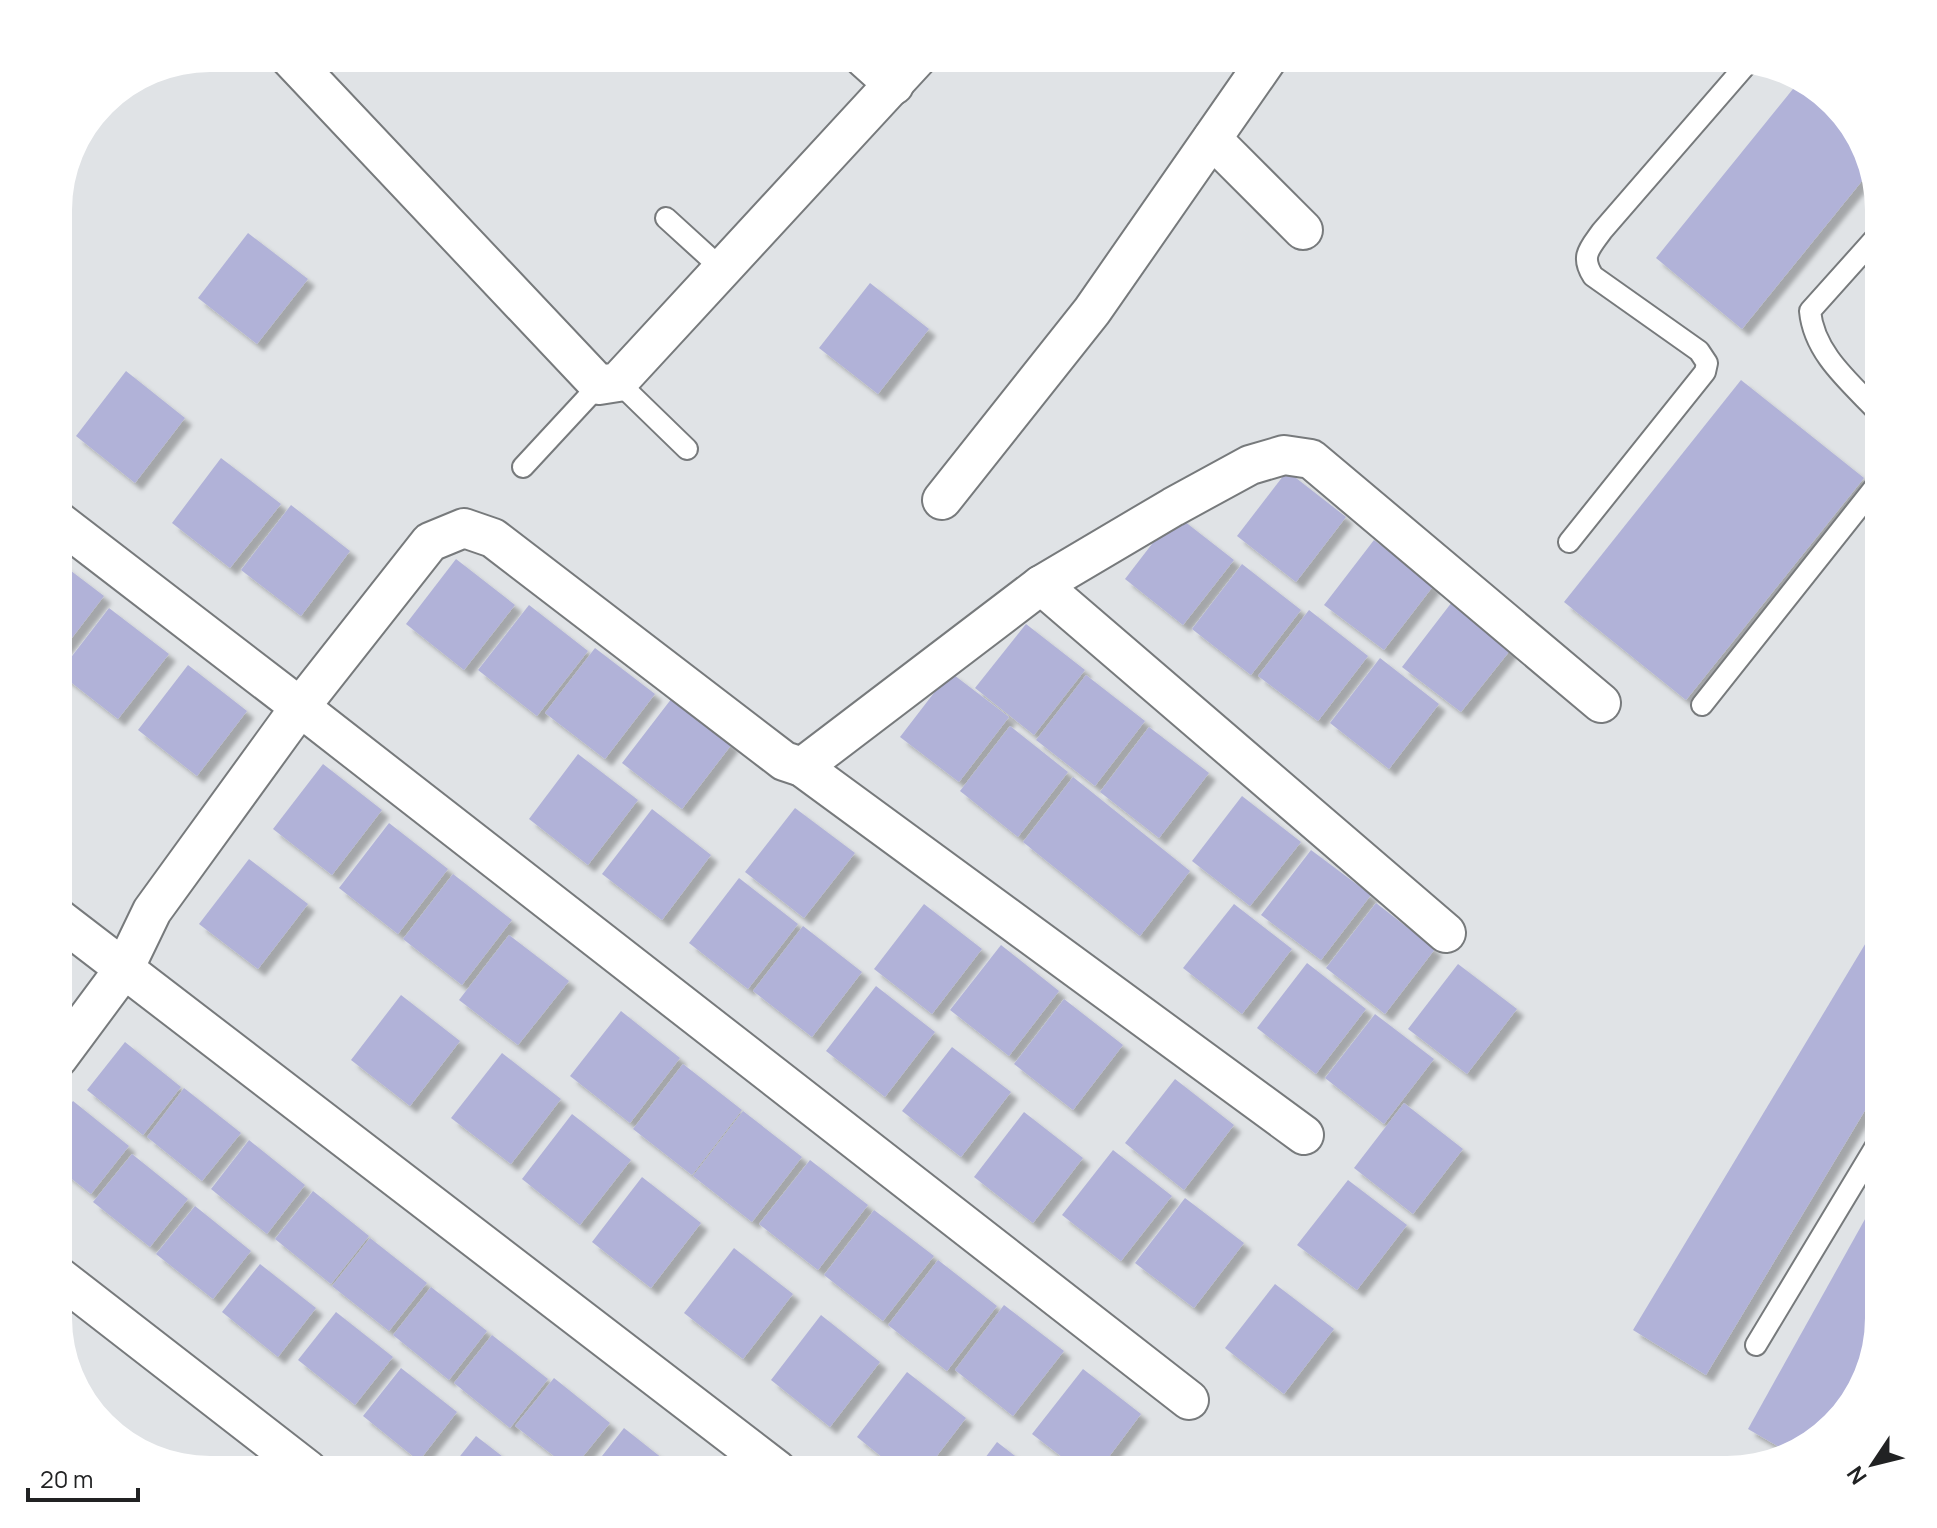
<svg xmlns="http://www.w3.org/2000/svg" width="1937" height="1528" font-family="Manrope,sans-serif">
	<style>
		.building { fill: #b1b2d8; filter: url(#shadow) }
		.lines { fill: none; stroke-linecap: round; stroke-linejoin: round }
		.service-casing { stroke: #777a7c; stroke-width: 24 }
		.minor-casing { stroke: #777a7c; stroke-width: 42 }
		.service { stroke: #fff; stroke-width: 20 }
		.minor { stroke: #fff; stroke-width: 38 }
	</style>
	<defs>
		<filter id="shadow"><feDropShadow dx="7" dy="7" stdDeviation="2" flood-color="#0004"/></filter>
	</defs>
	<rect width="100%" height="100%" fill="#e0e3e6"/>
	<g class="building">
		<polygon points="1797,84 1827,96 1863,143 1870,171 1742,329 1656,258"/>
		<polygon points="248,233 308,279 257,344 198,298"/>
		<polygon points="870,283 929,329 878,394 819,348"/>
		<polygon points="126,371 185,418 135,483 76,436"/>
		<polygon points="1741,380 1864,478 1686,700 1564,602"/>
		<polygon points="221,458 281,504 230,568 172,523"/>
		<polygon points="1287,471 1346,517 1296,582 1237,536"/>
		<polygon points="291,505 350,551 301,616 241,570"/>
		<polygon points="1175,514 1234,560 1183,625 1125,579"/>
		<polygon points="1374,540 1434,585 1384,650 1324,605"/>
		<polygon points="456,559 515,605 464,670 406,624"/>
		<polygon points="58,561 104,596 58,656"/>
		<polygon points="1242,564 1301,610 1251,675 1192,629"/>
		<polygon points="1452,602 1512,648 1461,712 1402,667"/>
		<polygon points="529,605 588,651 537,716 478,670"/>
		<polygon points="109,608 169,654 118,719 59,673"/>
		<polygon points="1309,610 1368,656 1318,721 1258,676"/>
		<polygon points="1026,624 1085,670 1034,735 975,688"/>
		<polygon points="595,648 655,694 605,759 545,713"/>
		<polygon points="1380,658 1439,704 1389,769 1330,723"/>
		<polygon points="188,665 247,711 197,776 138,730"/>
		<polygon points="950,672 1009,717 959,782 900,737"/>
		<polygon points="1086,675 1145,721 1095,786 1036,740"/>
		<polygon points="672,698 732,744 682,809 622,763"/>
		<polygon points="1010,726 1068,772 1018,837 960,791"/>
		<polygon points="1149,727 1209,773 1159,838 1100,792"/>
		<polygon points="578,754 638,800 588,865 529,819"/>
		<polygon points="323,764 382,810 332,875 273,829"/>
		<polygon points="1073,777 1190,871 1140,936 1023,842"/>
		<polygon points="1242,796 1301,842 1250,906 1192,861"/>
		<polygon points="795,808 855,853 804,918 745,872"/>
		<polygon points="652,809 711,855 662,920 602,874"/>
		<polygon points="389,823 448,869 398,934 339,888"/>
		<polygon points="1311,850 1371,895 1321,960 1261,915"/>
		<polygon points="249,859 308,904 258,969 199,924"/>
		<polygon points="453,874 512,920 462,985 403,939"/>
		<polygon points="739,878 798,924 748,989 689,943"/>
		<polygon points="1376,903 1435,949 1385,1014 1326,968"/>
		<polygon points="924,904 982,949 932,1014 874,969"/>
		<polygon points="1234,904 1292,949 1242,1014 1183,968"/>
		<polygon points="1879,921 1879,1087 1706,1375 1633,1330"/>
		<polygon points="803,926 862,972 812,1037 753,991"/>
		<polygon points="509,935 569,981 518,1045 459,1000"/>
		<polygon points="1001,945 1059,991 1009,1056 950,1010"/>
		<polygon points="1307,963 1366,1009 1316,1074 1257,1028"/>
		<polygon points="1458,964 1517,1009 1467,1074 1408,1029"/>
		<polygon points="876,986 935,1032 885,1097 826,1051"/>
		<polygon points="401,995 460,1041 410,1106 351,1060"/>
		<polygon points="1064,999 1123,1045 1073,1110 1014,1064"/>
		<polygon points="621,1011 680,1058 630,1123 570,1076"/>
		<polygon points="1375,1014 1434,1059 1384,1124 1325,1078"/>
		<polygon points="125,1042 181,1087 143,1135 87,1090"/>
		<polygon points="952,1047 1011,1092 961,1157 902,1111"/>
		<polygon points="502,1053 561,1099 511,1164 451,1118"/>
		<polygon points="683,1064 742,1110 692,1175 633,1129"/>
		<polygon points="1175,1079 1234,1125 1184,1190 1125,1143"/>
		<polygon points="184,1088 241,1133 202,1181 147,1137"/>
		<polygon points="73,1101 129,1146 91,1194 58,1168 58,1120"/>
		<polygon points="1404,1103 1463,1149 1413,1214 1354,1168"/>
		<polygon points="743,1111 802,1157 752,1222 693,1176"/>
		<polygon points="1024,1112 1083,1158 1033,1223 974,1177"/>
		<polygon points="572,1114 631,1160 580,1225 522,1179"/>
		<polygon points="249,1140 305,1185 267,1234 211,1189"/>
		<polygon points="1113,1150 1172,1196 1121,1261 1062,1215"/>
		<polygon points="132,1154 188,1199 150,1247 93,1202"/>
		<polygon points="810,1160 868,1205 818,1270 759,1224"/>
		<polygon points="642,1177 701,1223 651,1288 592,1242"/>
		<polygon points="1348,1180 1407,1225 1357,1290 1297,1245"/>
		<polygon points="313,1191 369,1236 331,1284 275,1239"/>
		<polygon points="1879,1194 1879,1318 1839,1420 1793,1455 1748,1429"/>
		<polygon points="1185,1198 1244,1243 1194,1308 1135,1263"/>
		<polygon points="195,1206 251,1251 213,1299 156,1254"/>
		<polygon points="874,1210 934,1256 883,1321 824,1275"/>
		<polygon points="370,1238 427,1283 389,1331 332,1286"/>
		<polygon points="734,1248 793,1294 743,1359 684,1313"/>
		<polygon points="938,1260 997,1306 947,1371 888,1325"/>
		<polygon points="260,1264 316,1308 278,1357 222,1312"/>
		<polygon points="1275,1284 1334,1329 1284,1394 1225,1348"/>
		<polygon points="431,1287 487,1331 449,1380 393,1335"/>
		<polygon points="1004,1305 1064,1351 1013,1416 955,1370"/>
		<polygon points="336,1312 393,1357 355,1405 298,1360"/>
		<polygon points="821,1315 880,1362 830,1427 771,1380"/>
		<polygon points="492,1335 548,1379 510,1428 454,1383"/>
		<polygon points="401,1368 457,1412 419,1461 363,1416"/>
		<polygon points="1083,1369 1141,1414 1099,1470 1079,1470 1032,1434"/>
		<polygon points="907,1372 966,1418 926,1470 898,1470 857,1437"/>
		<polygon points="554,1378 610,1423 572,1470 515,1426"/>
		<polygon points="624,1428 677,1470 591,1470"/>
		<polygon points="476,1436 520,1470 449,1470"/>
		<polygon points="997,1442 1033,1470 976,1470"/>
	</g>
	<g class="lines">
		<g class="service-casing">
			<g id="service">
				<polyline points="666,218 722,269"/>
				<polyline points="618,382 687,449"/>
				<path d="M1879 413C1851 383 1814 354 1810 311L1879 234"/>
				<polyline points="523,467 599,385"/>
				<path d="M1569 542 1705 372 1707 363 1699 351 1593 276C1580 256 1590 248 1602 231L1746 65"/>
				<polyline points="1702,705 1879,482"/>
				<polyline points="1756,1345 1879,1141"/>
			</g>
		</g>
		<g class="minor-casing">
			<g id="minor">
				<polyline points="290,58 599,385 618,382 917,58"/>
				<polyline points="864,58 894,85"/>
				<polyline points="1212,139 1303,230"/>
				<polyline points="942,500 1092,311 1268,58"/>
				<polyline points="58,521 300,707 1189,1400"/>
				<polyline points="1041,585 1446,933"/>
				<polyline points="802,767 1041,585 1173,507 1250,465 1284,455 1311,459 1601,703"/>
				<polyline points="58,918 777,1470"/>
				<polyline points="58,1058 124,969 152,911 300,707 430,542 464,528 493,538 784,761 802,767 1304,1135"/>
				<polyline points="58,1276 308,1470"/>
			</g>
		</g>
		<use href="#service" class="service"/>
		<use href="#minor" class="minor"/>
	</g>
	<path d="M0 0H1937V1528H0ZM210 72H1727A138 138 0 0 1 1865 210V1318A138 138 0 0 1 1727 1456H210A138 138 0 0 1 72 1318V210A138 138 0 0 1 210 72Z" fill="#fff" fill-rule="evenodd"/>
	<g transform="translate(1873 1464) rotate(235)" stroke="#ffffff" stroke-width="6" paint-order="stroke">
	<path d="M0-6L14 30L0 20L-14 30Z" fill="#212223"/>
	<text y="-12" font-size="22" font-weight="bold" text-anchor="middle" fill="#212223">N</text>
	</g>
	<path d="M28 1488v12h110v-12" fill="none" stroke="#212223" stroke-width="4"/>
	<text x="40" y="1488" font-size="24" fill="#212223" stroke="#ffffff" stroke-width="6" paint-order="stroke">20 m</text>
</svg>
